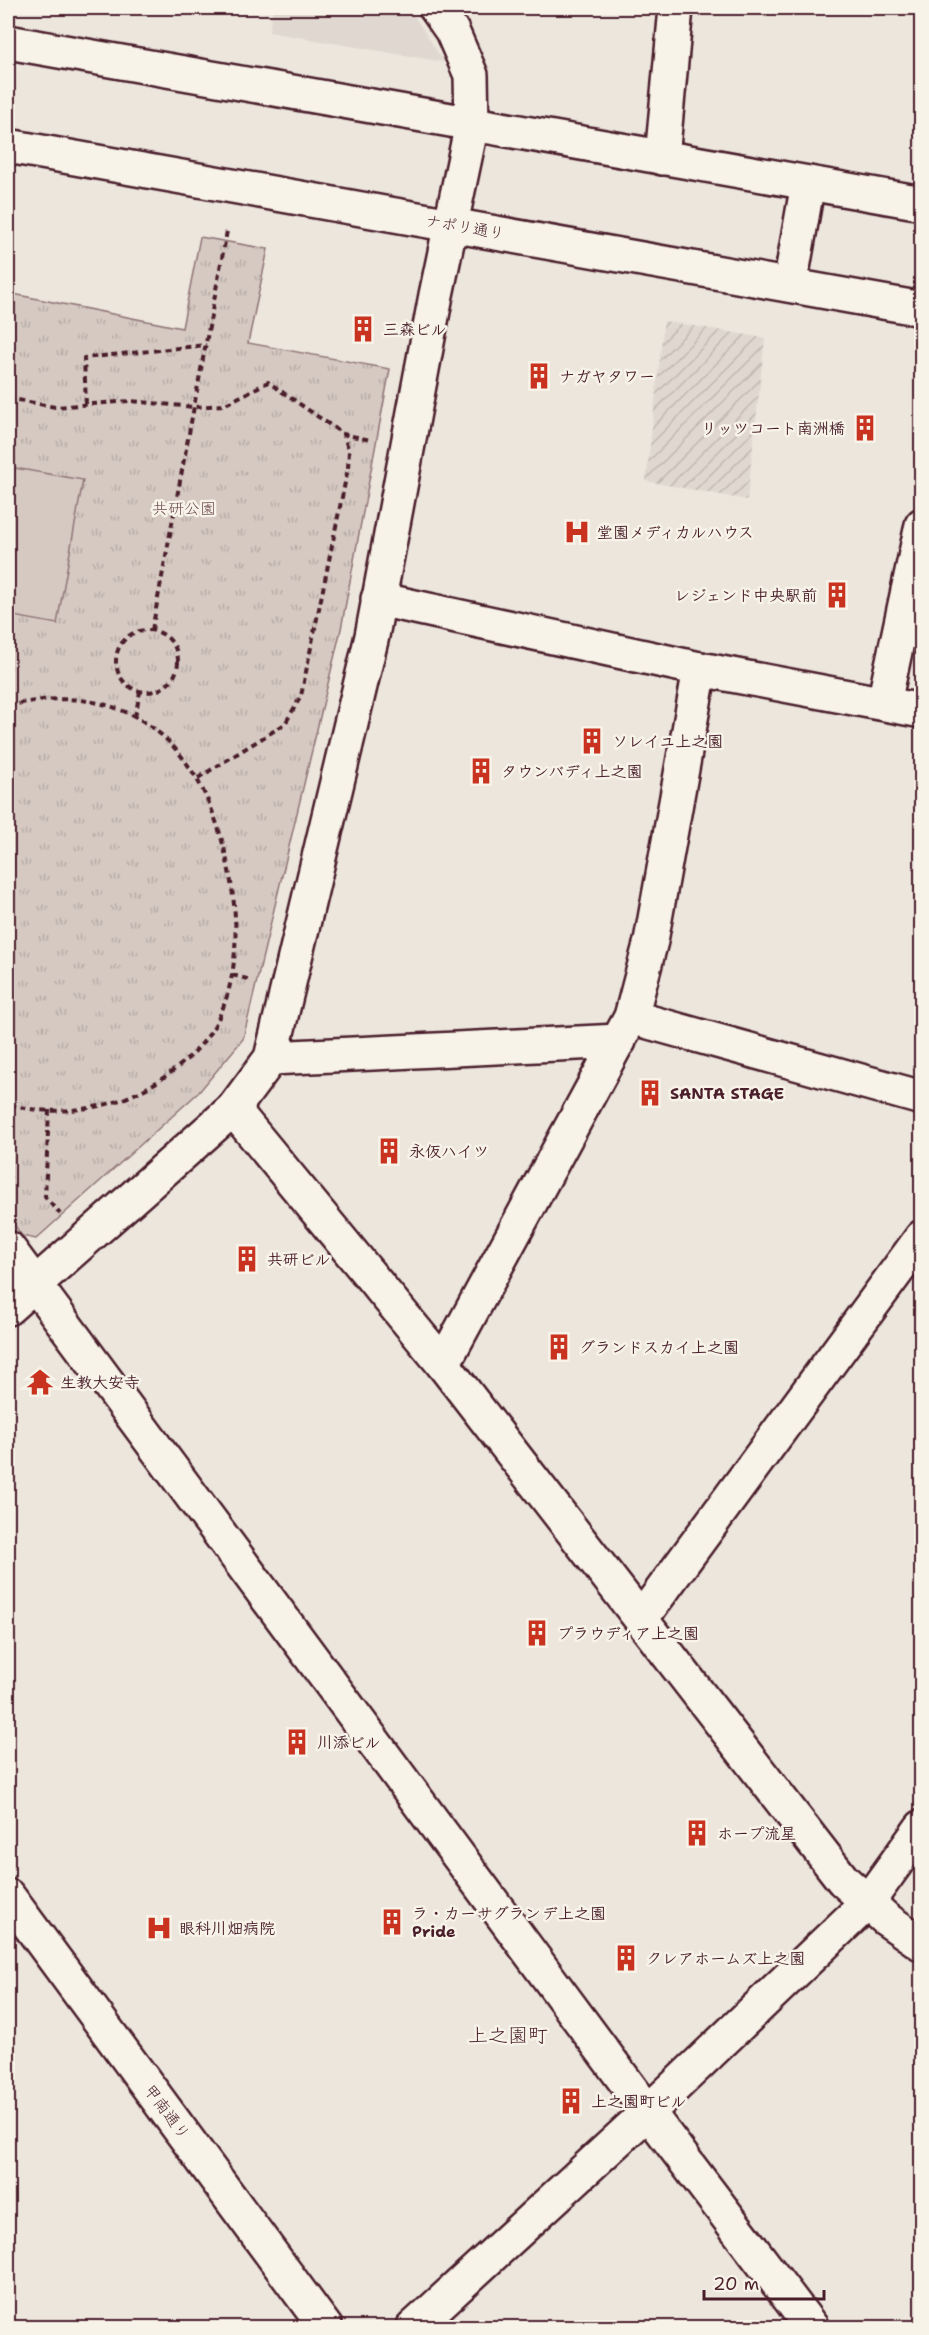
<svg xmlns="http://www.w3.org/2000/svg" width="929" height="2335" font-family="'Shantell Sans','Klee One',sans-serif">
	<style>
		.built { fill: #e0d7d0 }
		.industrial { fill: url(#industrial-furrows) }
		.grass { fill: url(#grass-tufts); stroke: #907476; stroke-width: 1.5 }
		.pitch { fill: #d5c9c2; stroke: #907476; stroke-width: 1.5 }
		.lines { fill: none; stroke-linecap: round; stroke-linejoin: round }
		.minor-casing { stroke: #4a1f2b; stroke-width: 38 }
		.tertiary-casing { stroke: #4a1f2b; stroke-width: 38 }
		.path { stroke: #4a1f2b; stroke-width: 4; stroke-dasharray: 6 4.5; stroke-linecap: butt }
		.minor { stroke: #f7f3e8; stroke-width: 33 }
		.tertiary { stroke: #f7f3e8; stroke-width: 33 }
		.labels { text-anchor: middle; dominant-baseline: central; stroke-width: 5; stroke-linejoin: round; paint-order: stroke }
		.street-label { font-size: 16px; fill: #4a1f2b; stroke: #f7f3e8 }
		.poi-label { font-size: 16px; font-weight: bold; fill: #4a1f2b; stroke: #f7f3e8; text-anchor: start }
		.park-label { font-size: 16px; fill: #6d4a51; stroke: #f7f3e8 }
		.quarter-label { font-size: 20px; fill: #4a1f2b; stroke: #f7f3e8 }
	</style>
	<defs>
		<pattern id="industrial-furrows" width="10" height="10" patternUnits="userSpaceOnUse" patternTransform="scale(1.5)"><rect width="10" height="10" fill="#e0d7d0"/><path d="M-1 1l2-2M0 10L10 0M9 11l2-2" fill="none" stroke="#c2b8b3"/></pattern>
		<pattern id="grass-tufts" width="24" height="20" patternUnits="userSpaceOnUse" patternTransform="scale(1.5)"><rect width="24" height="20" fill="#d5c9c2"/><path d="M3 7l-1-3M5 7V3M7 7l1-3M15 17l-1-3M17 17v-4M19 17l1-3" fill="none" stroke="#b8aca7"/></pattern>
	</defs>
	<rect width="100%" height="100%" fill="#ece6dd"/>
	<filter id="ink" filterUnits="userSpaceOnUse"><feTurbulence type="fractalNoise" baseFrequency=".0167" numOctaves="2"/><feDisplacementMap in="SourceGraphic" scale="12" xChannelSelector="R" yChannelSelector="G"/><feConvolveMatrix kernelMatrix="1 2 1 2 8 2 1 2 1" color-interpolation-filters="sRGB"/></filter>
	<g filter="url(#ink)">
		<polygon class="built" points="273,8 409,8 444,62 269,32"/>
		<polygon class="industrial" points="664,321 765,338 747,500 646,481"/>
		<polygon class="grass" points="200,237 268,249 248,343 390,369 341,629 243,1039 199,1092 36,1239 22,1236 8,1216 8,293 182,328"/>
		<polygon class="pitch" points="15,468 83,480 57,624 8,615 8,512"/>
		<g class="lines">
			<g class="minor-casing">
				<g id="minor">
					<polyline points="662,158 676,8"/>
					<polyline points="378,599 700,669 922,711"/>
					<polyline points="884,703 922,525"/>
					<polyline points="631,1017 922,1098"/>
					<polyline points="271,1058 619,1041"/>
					<polyline points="233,1109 443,1364 843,1880 886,1919 922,1944"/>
					<polyline points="8,1248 648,2112 812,2328"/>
					<polyline points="443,1364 631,1017 651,941 700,669"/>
					<polyline points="641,1619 922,1237"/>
				</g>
			</g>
			<g class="tertiary-casing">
				<g id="tertiary">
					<polyline points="8,42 922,203"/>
					<polyline points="8,146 922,309"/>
					<polyline points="790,285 808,183"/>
					<polyline points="8,1308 233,1109 271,1058 372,636 436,295 472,124 471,75 452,31 436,8"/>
					<polyline points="8,1896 326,2328"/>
					<polyline points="413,2328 648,2112 867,1903 922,1827"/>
				</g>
			</g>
			<g class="path">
				<polyline points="8,319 8,325"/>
				<polyline points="8,398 55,407 130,401 194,407 224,405 268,382 343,434 370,440"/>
				<polyline points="86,404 84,358 206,345"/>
				<circle cx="147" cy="661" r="31"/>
				<polyline points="152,630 227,231"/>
				<path d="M8 706C145 673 214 763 232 889 239 934 237 989 212 1030 190 1064 148 1092 111 1103 79 1112 40 1114 8 1104"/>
				<polyline points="135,717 140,692"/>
				<polyline points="198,778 285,724 301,696 348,468 349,451 343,434"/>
				<polyline points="232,975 251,980"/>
				<polyline points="49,1110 45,1197 60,1214"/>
			</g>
			<use href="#minor" class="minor"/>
			<use href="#tertiary" class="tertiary"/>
		</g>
	</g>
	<defs>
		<g id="building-bare" transform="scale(2.07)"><path d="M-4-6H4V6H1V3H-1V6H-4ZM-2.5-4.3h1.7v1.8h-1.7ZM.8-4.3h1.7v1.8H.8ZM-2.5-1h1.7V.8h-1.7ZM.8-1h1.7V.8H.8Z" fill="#c8321e" stroke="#f7f3e8" stroke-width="2.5" paint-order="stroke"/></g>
		<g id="hospital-bare" transform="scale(2.07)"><path d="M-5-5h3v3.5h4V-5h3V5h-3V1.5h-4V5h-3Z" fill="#c8321e" stroke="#f7f3e8" stroke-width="2.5" paint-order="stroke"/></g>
		<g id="temple-bare" transform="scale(2.07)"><path d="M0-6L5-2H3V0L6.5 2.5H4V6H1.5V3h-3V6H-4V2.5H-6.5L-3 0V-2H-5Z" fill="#c8321e" stroke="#f7f3e8" stroke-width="2.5" paint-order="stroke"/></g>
	</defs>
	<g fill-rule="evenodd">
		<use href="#building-bare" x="363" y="329"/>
		<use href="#building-bare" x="539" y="376"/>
		<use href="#building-bare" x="865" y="428"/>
		<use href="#hospital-bare" x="577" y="532"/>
		<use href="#building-bare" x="837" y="595"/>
		<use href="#building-bare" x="592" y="741"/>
		<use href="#building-bare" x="481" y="771"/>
		<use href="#building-bare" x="650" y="1093"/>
		<use href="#building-bare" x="389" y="1151"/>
		<use href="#building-bare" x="247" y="1259"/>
		<use href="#building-bare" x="559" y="1347"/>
		<use href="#temple-bare" x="40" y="1382"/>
		<use href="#building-bare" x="537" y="1633"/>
		<use href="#building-bare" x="297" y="1742"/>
		<use href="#building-bare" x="697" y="1833"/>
		<use href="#building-bare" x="392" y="1922"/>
		<use href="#hospital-bare" x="159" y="1928"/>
		<use href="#building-bare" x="626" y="1958"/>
		<use href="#building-bare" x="571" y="2101"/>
	</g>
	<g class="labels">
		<g class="street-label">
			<text transform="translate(465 227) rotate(10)">ナポリ通り</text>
			<text transform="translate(167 2112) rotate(53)">甲南通り</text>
		</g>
		<g class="poi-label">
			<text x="383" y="329">三森ビル</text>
			<text x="559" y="376">ナガヤタワー</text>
			<text x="845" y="428" text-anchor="end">リッツコート南洲橋</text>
			<text x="597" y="532">堂園メディカルハウス</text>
			<text x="817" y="595" text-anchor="end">レジェンド中央駅前</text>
			<text x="612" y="741">ソレイユ上之園</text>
			<text x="501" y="771">タウンバディ上之園</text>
			<text x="670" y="1093">SANTA STAGE</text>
			<text x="409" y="1151">永仮ハイツ</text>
			<text x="267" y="1259">共研ビル</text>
			<text x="579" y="1347">グランドスカイ上之園</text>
			<text x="60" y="1382">生教大安寺</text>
			<text x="557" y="1633">プラウディア上之園</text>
			<text x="317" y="1742">川添ビル</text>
			<text x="717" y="1833">ホープ流星</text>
			<text x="412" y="1913">ラ・カーサグランデ上之園<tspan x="412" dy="18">Pride</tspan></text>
			<text x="179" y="1928">眼科川畑病院</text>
			<text x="646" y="1958">クレアホームズ上之園</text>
			<text x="591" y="2101">上之園町ビル</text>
		</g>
		<g class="park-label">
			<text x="184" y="508">共研公園</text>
		</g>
		<g class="quarter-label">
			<text x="508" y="2035">上之園町</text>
		</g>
	</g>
	<rect width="929" height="2335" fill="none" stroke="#f7f3e8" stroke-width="30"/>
	<rect x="15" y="15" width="899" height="2305" fill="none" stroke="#4a1f2b" stroke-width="2" filter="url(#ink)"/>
	<path d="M704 2290v9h120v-9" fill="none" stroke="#4a1f2b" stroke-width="3"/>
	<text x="713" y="2290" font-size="18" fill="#4a1f2b" stroke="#f7f3e8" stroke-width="4.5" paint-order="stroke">20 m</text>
</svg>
